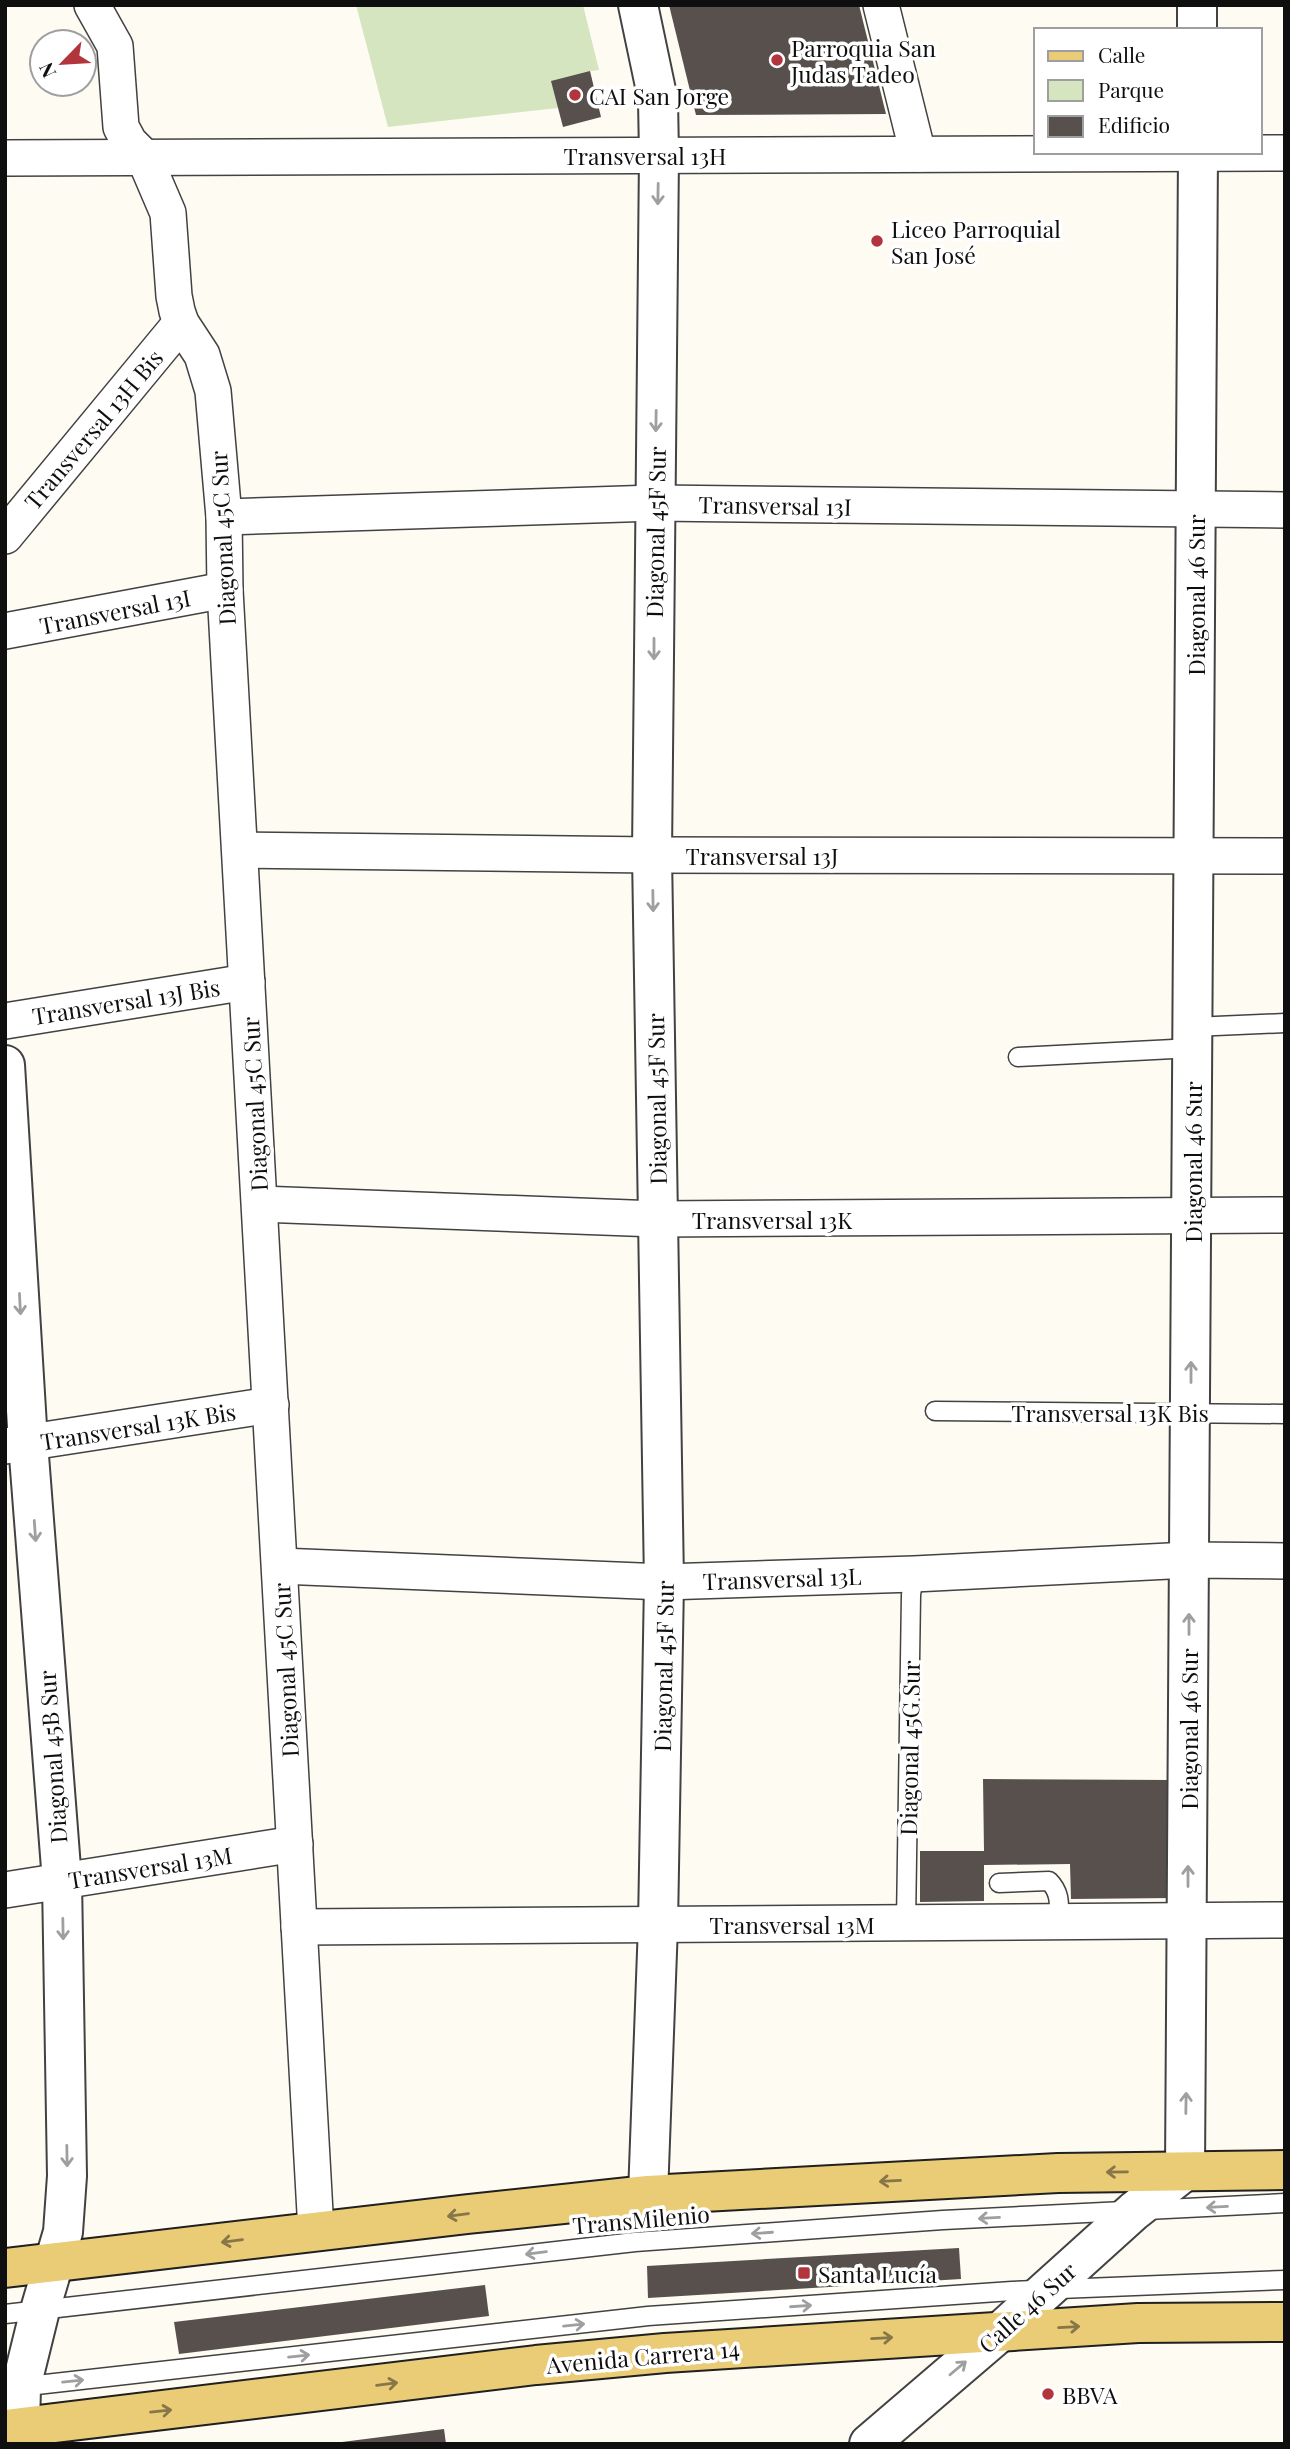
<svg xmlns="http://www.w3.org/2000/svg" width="1290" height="2449" font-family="'Playfair Display',serif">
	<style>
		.green { fill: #d4e5bf }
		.building { fill: #57504d }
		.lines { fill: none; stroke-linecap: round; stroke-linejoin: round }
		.service-casing { stroke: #424242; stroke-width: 21 }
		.minor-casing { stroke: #424242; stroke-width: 38 }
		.tertiary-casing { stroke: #424242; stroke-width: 42 }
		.primary-casing { stroke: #202020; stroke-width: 42 }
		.service { stroke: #fff; stroke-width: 18 }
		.minor { stroke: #fff; stroke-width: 35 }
		.tertiary { stroke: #fff; stroke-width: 38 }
		.primary { stroke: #eacb76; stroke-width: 38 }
		.oneway { stroke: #9f9f9f }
		.oneway2 { stroke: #877648 }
		.poi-dot { fill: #b2353e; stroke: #fff; stroke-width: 2.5 }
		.labels { text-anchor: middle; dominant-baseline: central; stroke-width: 7; stroke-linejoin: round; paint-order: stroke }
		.poi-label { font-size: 23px; fill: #0f0f0f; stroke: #fff; text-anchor: start }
		.street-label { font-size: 23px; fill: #0f0f0f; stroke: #fff }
	</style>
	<rect width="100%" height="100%" fill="#fefbf3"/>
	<polygon class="green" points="356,5 583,5 599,70 590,71 558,108 388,127"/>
	<g class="building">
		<polygon points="669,5 859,5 886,114 696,115"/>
		<polygon points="590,71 601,117 563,127 551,81"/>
		<polygon points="983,1779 1171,1780 1173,1898 1071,1899 1070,1864 984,1865 984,1901 920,1902 920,1851 984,1851"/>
		<polygon points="959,2248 961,2279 648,2298 647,2266"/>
		<polygon points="485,2285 489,2316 179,2354 174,2322"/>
		<polygon points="444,2429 446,2444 342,2444 342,2442"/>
	</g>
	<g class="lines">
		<g class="service-casing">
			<g id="service">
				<polyline points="1193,1027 1285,1023"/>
				<polyline points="1018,1057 1193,1048"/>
				<polyline points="935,1411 1285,1414"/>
				<path d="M999 1883 1049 1881C1061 1893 1059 1905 1059 1921"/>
				<polyline points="906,1923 911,1595 914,1574"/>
				<polyline points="5,2314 635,2242 943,2220 1285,2203"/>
				<polyline points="19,2387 648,2316 1012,2291 1285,2280"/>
			</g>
		</g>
		<g class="minor-casing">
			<g id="minor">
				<polyline points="92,5 115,46 121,127 129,142 144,157 168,213 174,296 177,311 181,323 202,355 213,391 224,517 225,590 316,2231"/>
				<polyline points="881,5 918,154"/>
				<polyline points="5,158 1285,153"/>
				<polyline points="224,517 655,503 1285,510"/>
				<polyline points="5,536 181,323"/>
				<polyline points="5,631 225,590"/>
				<polyline points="240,850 652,855 1285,856"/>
				<polyline points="5,1021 247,982"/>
				<polyline points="260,1204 657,1219 1285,1215"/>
				<polyline points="5,1446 271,1405"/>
				<polyline points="280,1566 664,1582 914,1574 1189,1560 1285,1561"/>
				<polyline points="5,1890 295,1844"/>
				<polyline points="299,1927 1285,1920"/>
			</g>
		</g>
		<g class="tertiary-casing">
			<g id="tertiary">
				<polyline points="638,5 658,100 659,155 652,855 664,1582 658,1925 648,2195"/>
				<polyline points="1197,5 1197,30"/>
				<polyline points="5,1065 28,1443 62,1881 67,2176 63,2232 40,2310 21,2387 20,2427 24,2444"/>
				<polyline points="869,2444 1001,2331 1134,2211 1185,2171 1198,152"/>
			</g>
		</g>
		<g class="primary-casing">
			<g id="primary">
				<polyline points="5,2268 468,2214 648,2195 1058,2173 1285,2170"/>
				<polyline points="5,2429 536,2365 665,2353 1138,2323 1285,2322"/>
			</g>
		</g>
		<use href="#service" class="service"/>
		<use href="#minor" class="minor"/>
		<use href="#tertiary" class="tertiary"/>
		<use href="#primary" class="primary"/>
	</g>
	<defs><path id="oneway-shaft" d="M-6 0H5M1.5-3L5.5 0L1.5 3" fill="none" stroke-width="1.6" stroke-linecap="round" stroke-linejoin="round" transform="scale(1.75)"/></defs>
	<g class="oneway">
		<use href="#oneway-shaft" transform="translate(658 194) rotate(91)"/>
		<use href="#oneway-shaft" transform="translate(656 421) rotate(91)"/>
		<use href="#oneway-shaft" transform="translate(654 649) rotate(90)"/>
		<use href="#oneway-shaft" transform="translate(653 901) rotate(89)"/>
		<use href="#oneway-shaft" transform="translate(20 1304) rotate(87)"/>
		<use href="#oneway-shaft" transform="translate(1191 1372) rotate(-90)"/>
		<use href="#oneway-shaft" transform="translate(35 1531) rotate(86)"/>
		<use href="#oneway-shaft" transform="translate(1189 1624) rotate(-90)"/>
		<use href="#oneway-shaft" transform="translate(1188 1876) rotate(-90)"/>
		<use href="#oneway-shaft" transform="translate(63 1929) rotate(89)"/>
		<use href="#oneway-shaft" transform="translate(1186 2103) rotate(-89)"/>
		<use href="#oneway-shaft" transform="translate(67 2156) rotate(89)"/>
		<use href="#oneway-shaft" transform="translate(1217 2207) rotate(177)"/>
		<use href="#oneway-shaft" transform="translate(989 2218) rotate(177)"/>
		<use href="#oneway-shaft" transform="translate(762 2233) rotate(176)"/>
		<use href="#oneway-shaft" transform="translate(536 2253) rotate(173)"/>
		<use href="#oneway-shaft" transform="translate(801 2306) rotate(-4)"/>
		<use href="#oneway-shaft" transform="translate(574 2325) rotate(-6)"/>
		<use href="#oneway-shaft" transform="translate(299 2356) rotate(-6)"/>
		<use href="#oneway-shaft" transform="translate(958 2368) rotate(-40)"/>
		<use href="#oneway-shaft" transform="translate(73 2381) rotate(-6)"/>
	</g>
	<g class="oneway2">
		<use href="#oneway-shaft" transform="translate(1117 2172) rotate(179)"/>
		<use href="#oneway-shaft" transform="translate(890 2181) rotate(177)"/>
		<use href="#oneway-shaft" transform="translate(458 2215) rotate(173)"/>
		<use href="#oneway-shaft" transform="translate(232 2241) rotate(173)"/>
		<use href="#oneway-shaft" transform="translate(1069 2327) rotate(-3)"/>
		<use href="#oneway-shaft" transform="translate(882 2338) rotate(-3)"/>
		<use href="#oneway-shaft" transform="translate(387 2384) rotate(-7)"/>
		<use href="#oneway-shaft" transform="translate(161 2411) rotate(-6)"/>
	</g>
	<g class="poi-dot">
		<circle cx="777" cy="60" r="7"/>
		<circle cx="575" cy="95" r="7"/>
		<circle cx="877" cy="241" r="7"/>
		<rect x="797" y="2266" width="14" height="14" rx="3.5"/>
		<circle cx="1048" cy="2394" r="7"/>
	</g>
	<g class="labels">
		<g class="poi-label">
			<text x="791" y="47">Parroquia San<tspan x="791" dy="26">Judas Tadeo</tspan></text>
			<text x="589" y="95">CAI San Jorge</text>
			<text x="891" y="228">Liceo Parroquial<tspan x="891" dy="26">San José</tspan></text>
			<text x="818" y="2273">Santa Lucía</text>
			<text x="1062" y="2394">BBVA</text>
		</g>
		<g class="street-label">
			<text x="645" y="155">Transversal 13H</text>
			<text transform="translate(93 429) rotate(-50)">Transversal 13H Bis</text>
			<text transform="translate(775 505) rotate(1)">Transversal 13I</text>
			<text transform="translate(655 532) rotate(-89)">Diagonal 45F Sur</text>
			<text transform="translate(222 538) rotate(-93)">Diagonal 45C Sur</text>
			<text transform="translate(1195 595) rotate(-90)">Diagonal 46 Sur</text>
			<text transform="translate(115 611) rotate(-11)">Transversal 13I</text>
			<text x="762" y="855">Transversal 13J</text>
			<text transform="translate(126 1001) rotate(-9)">Transversal 13J Bis</text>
			<text transform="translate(656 1099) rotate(-91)">Diagonal 45F Sur</text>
			<text transform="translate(254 1104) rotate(-93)">Diagonal 45C Sur</text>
			<text transform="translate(1192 1162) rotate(-90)">Diagonal 46 Sur</text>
			<text x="772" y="1219">Transversal 13K</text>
			<text x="1110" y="1412">Transversal 13K Bis</text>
			<text transform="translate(138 1426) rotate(-9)">Transversal 13K Bis</text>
			<text transform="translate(782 1578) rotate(-2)">Transversal 13L</text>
			<text transform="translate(663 1666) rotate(-89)">Diagonal 45F Sur</text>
			<text transform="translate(285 1670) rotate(-93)">Diagonal 45C Sur</text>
			<text transform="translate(1188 1729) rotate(-90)">Diagonal 46 Sur</text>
			<text transform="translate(909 1748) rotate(-89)">Diagonal 45G Sur</text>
			<text transform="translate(52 1757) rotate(-94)">Diagonal 45B Sur</text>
			<text transform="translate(150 1867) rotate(-9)">Transversal 13M</text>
			<text x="792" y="1924">Transversal 13M</text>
			<text transform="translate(641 2219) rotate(-5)">TransMilenio</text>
			<text transform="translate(1027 2307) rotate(-42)">Calle 46 Sur</text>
			<text transform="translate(643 2356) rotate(-5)">Avenida Carrera 14</text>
		</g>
	</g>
	<rect width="1290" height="2449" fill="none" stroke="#0f0f0f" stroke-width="14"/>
	<rect x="1034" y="28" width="228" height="126" fill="#ffffff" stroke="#9f9f9f" stroke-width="2"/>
	<rect x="1048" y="51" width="35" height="10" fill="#eacb76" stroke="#9f9f9f" stroke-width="2"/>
	<text x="1098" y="63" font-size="21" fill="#0f0f0f">Calle</text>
	<rect x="1048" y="80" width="35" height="21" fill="#d4e5bf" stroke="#9f9f9f" stroke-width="2"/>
	<text x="1098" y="98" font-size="21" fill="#0f0f0f">Parque</text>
	<rect x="1048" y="116" width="35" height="21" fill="#57504d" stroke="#9f9f9f" stroke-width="2"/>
	<text x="1098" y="133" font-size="21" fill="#0f0f0f">Edificio</text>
	<g transform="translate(63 63) rotate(245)"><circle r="33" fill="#ffffff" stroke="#9f9f9f" stroke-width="2"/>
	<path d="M0-5L12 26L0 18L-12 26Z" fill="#b2353e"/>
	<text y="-10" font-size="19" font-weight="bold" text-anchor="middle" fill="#0f0f0f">N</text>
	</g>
</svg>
